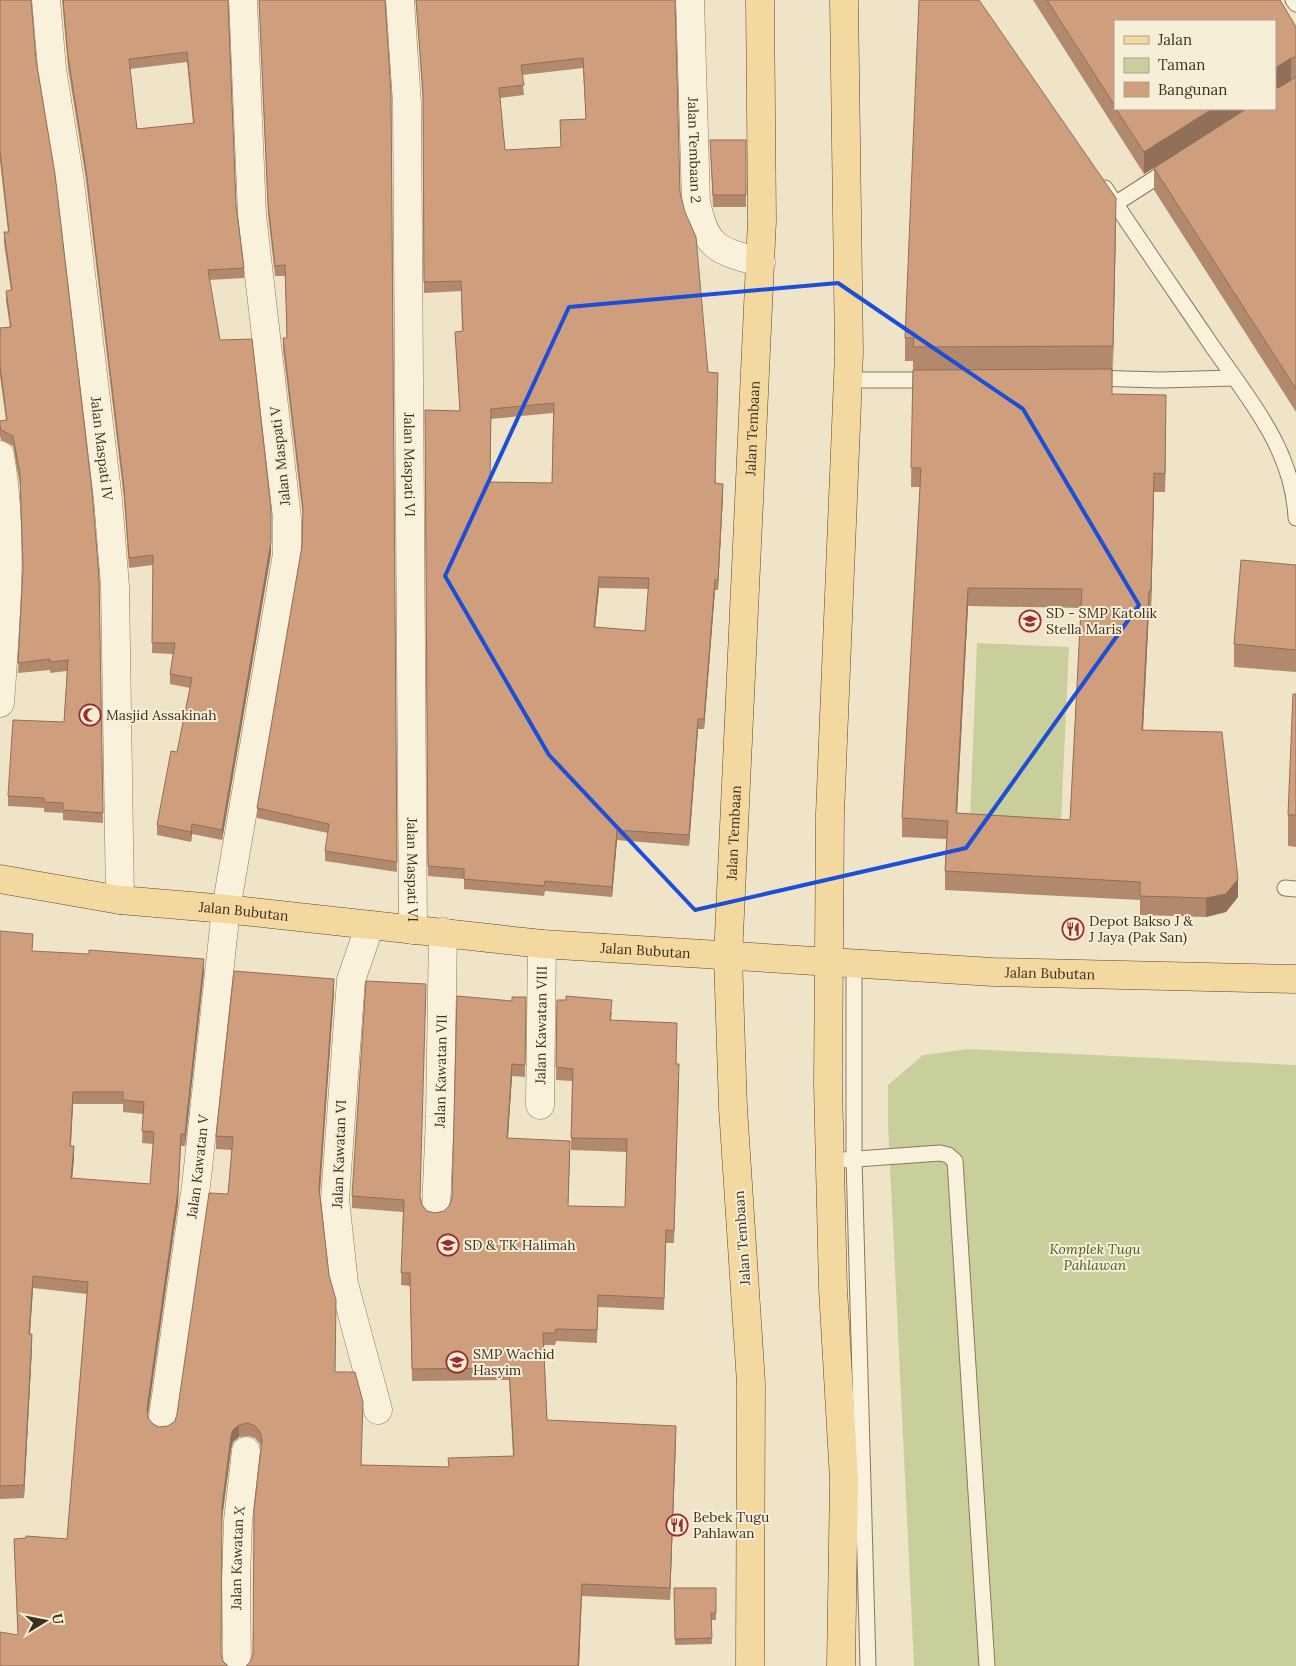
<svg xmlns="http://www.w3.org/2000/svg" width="1296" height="1666" font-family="Lora,serif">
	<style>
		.green { fill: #c9cf9b }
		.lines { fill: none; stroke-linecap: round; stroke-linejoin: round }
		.service-casing { stroke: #8d765c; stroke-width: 17 }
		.minor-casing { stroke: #8d765c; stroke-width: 29 }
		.primary-casing { stroke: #5b4430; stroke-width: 29 }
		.service { stroke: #faf1dc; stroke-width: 15 }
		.minor { stroke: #faf1dc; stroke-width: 28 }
		.primary { stroke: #f3d9a0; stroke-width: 28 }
		.wall { fill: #b2896c; fill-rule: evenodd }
		.shaded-wall { fill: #916f58 }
		.building { fill: #cf9f7d; stroke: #916f58; fill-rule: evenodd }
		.marked { fill: none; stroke: #1d4ed8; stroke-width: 4; stroke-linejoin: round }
		.labels { text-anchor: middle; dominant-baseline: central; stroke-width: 4; stroke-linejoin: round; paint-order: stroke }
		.street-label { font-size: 14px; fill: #3d2e20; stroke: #f7eed8 }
		.poi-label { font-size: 14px; fill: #3d2e20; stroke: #f7eed8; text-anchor: start }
		.park-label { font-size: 14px; font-style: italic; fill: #4d5a26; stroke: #f7eed8 }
	</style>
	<rect width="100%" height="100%" fill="#f0e4c8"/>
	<g class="green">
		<polygon points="977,643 1069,647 1061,822 970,818"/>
		<polygon points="969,1049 1296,1065 1296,1666 914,1666 888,1124 888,1085 923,1055"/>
	</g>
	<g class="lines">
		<g class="service-casing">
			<g id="service">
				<polyline points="1293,0 1296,4"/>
				<path d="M1105 188C1138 238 1172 287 1206 337 1244 394 1293 446 1296 518"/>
				<polyline points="1115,204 1171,168"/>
				<polyline points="1093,378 1160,380 1234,378"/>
				<polyline points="848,380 933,380"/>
				<polyline points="1285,888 1296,889"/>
				<polyline points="854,965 854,1159 868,1666"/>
				<polyline points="843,1160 940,1153 948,1155 955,1161 987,1666"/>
			</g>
		</g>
		<g class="minor-casing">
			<g id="minor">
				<path id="s1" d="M46 0 52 69 70 182 108 500 115 586 120 900"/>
				<path id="s2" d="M400 0 407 104 413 930"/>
				<path id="s3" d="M690 0 696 202C706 248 717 251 761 262"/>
				<path d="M0 455C14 538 6 620 0 703"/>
				<polyline points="370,925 351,980 335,1199 344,1284 378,1410"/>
				<path id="s4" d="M540 1105 542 944"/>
				<path id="s5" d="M436 1210 440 1117 443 932"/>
				<path id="s6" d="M162 1424 196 1186 226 909 287 554V518L252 215 243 0"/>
				<path id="s7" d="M237 1666 236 1579 238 1521 246 1451"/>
			</g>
		</g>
		<g class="primary-casing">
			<g id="primary">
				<path id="s8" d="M0 879 120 900 226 909 542 944 993 972 1296 979"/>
				<path id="s9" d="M750 1666 751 1383 733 1108 728 957 762 220 760 0"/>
				<polyline points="841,1666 844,1480 833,1289 828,1085 830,814 849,353 844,0"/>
			</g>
		</g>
		<use href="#service" class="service"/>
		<use href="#minor" class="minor"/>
		<use href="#primary" class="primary"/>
	</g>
	<g class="wall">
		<polygon points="0,0 36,60 99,577 103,823 63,820 63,813 44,812 44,808 8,806 8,796 64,722 67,671 50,673 50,670 18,673 23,573 20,485 13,446 1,440 0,436 0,421 6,420 0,376 0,328 10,327 6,301 6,291 11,291 4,243 4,232 8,232 0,161"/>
		<path d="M62 0H228L236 205 244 268V278L209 280 220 340 271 553 222 840 192 834 191 842 157 835V825L177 752 190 688 170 684V674L173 654 152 653 153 565 129 568 124 499 86 180 68 67ZM187 62 193 123 137 129 130 69Z"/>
		<polygon points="259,0 385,0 391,94 397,872 325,861 325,851 328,833 257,818 257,808 302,546 303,517 283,349 283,338 287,338 285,276 275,276 268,214"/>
		<path d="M416 0H675L680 192 716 483 723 494 718 590H715L704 729H698L689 846 617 840 612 897 545 891 544 896 464 889V879L428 876 425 410 460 411 455 332 462 331 461 291 424 293 423 103ZM583 68 586 119 560 120 561 147 505 150 500 98 524 95 522 75ZM553 413 552 483 490 482 491 419ZM599 588 649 589 645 631 595 627Z"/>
		<path d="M1033 0H1280L1296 27V412L1154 190V168L1144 174ZM1115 21H1275V109H1115Z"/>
		<polygon points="710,140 746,140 746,207 713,207"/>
		<path d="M1116 221 1112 394 1166 414 1165 492H1154L1151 610H1149L1143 730 1238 897 1226 912 1206 917 1140 915V900L945 890V871L946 839 902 837V818L920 487H911L913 361H905V338ZM968 606 1081 608 1070 820 957 813Z"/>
		<polygon points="1296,565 1296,672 1234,667 1234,644"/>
		<polygon points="1296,694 1296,847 1288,846 1288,815"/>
		<path d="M0 931 33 951 204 971 185 1146H181L178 1203 147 1416 148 1418 153 1424 159 1427 168 1426 175 1421 177 1414 228 1194 232 1150 216 1149V1136L334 992 320 1193 335 1372 362 1465 448 1467 513 1456 509 1380 412 1381 410 1286 401 1285 403 1212 352 1208V1196L421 1198 422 1205 427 1211 435 1213 444 1211 449 1206 512 1001 526 997 525 1077 512 1076 508 1138 570 1153 568 1206 625 1207 627 1152 571 1150 572 1081 556 1080 557 1000 612 1012 611 1020 676 1064 679 1076 674 1243H666L664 1310 598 1307 597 1343 556 1341 555 1345H544L547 1420 676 1438 670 1600 582 1596 579 1666H246L250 1662 253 1654 261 1448 260 1444 255 1438 248 1436 239 1437 233 1442 231 1449 222 1519 18 1634 14 1539H67L87 1294 33 1288 30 1334 32 1347 24 1498 0 1499ZM73 1104H123V1112L143 1114 142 1143 153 1144 150 1184 72 1178 74 1158 71 1146Z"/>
		<polygon points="674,1588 716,1588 716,1620 711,1620 712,1644 675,1645"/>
	</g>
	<g class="shaded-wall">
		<polygon points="1291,58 1291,80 1275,91 1275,68"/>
		<polygon points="1212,109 1247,109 1144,174 1144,152"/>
		<polygon points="1116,198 1116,221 1113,369 1113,346"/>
		<polygon points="1166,395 1166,414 1165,492 1165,474"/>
		<polygon points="1154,473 1154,492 1151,610 1151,591"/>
		<polygon points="723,484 723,494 718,590 718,580"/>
		<polygon points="271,542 271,553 222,840 222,830"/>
		<polygon points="599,577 599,588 594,637 594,627"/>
		<polygon points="715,580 715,590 704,729 704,719"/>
		<polygon points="968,588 968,606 956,832 956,813"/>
		<polygon points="1149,591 1149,610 1142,749 1142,730"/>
		<polygon points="698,719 698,729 689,846 689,835"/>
		<polygon points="192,824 192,834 191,842 191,832"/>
		<polygon points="617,830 617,840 612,897 612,887"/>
		<polygon points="1238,879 1238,897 1226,912 1206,917 1206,898"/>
		<polygon points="204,959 204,971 185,1146 185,1134"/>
		<polygon points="334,979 334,992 319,1200 319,1188"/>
		<polygon points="512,1064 512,1076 507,1150 507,1138"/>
		<polygon points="73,1092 73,1104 70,1158 70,1146"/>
		<polygon points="181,1134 178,1203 147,1422 147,1409"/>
		<polygon points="74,1146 74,1158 71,1191 71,1178"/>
		<polygon points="33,1276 33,1288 29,1346 29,1334"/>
		<polygon points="32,1334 32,1347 24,1498 24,1485"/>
		<polygon points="239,1425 239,1437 233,1442 231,1449 222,1519 222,1507 231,1436 233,1430"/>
		<polygon points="676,1426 676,1438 670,1600 670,1588"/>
		<polygon points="582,1584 579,1666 578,1666"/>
	</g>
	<g class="building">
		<polygon points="0,0 31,0 36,60 55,174 92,491 99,577 103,813 63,810 63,803 44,802 44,798 8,796 13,720 64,722 68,660 50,662 50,659 18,663 23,569 20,475 13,436 1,430 0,425 0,421 7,420 0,366 0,328 11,327 6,291 12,290 4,232 9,232 0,151"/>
		<path d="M63 0H228L236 205 244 268 208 270 220 340 252 339 271 509V542L222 830 192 824 191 832 157 825 171 751 177 752 192 678 170 674 175 643H152L153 555 129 558 124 488 86 170 68 57ZM187 52 194 123 137 129 129 59Z"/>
		<polygon points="259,0 385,0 391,94 397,862 325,851 329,824 257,808 302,546 303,508 283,338 287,338 285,265 275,266 268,204"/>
		<path d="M416 0H675L680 192 685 212 696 237 708 372 718 373 715 483 723 484 718 580H715L704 719H698L689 835 617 830 612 887 545 881 544 886 464 879V869L428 866 425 410 460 411 455 332 463 331 461 281 424 282 423 93ZM583 58 586 119 560 120 561 147 505 150 499 88 524 85 521 65ZM554 403 552 483 490 482 491 409ZM599 577 649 578 645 631 594 627Z"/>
		<polygon points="919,0 979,0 1116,198 1113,346 913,347 914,338 905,338"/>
		<polygon points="1047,0 1280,0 1296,27 1296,57 1291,58 1275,68 1275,21 1115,21 1115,106"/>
		<polygon points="1296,77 1296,389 1154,168 1246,109 1275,109 1275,88 1280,87"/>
		<polygon points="1116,109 1212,109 1144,152"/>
		<polygon points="710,140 746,140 746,195 713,195"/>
		<path d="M1112 369V394L1166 395 1165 474 1154 473 1151 591H1149L1142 730 1222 732 1238 879 1226 894 1206 898 1140 896V882L945 871 948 821 902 818 921 468H911L913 370ZM968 588 1082 589 1070 820 956 813Z"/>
		<polygon points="1241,560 1296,565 1296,650 1234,644"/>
		<polygon points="1293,694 1296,694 1296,815 1288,815"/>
		<path d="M0 931 33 934 32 951 89 954V950L204 959 185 1134H181L178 1191 147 1409 148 1418 153 1424 159 1427 168 1426 175 1421 177 1414 209 1193 228 1194 233 1137 216 1136 234 971 334 979 319 1188 329 1275 336 1300 335 1372H355L363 1402 361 1465 449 1467 448 1458 514 1456 509 1368 412 1369 410 1273H401L404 1200 352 1196 366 981 426 984 420 1197 422 1205 427 1211 435 1213 444 1211 449 1206 452 1198 457 996 512 1001V997H526L525 1065 512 1064 507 1138 570 1141 568 1206 625 1207 627 1139 571 1138 573 1069 556 1067 557 1000H566V996L612 1000 610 1020 677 1023 676 1064H679L674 1231 666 1230 664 1298 598 1295 597 1330 556 1329 555 1333H543L547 1420 676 1426 670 1588 582 1584 578 1666H246L250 1662 253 1654 254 1510 262 1440 260 1432 255 1426 248 1423 239 1425 233 1430 231 1436 222 1507 221 1654 223 1661 228 1666H0V1632L18 1635 14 1539 26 1538V1536L67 1539 88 1282 33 1276 29 1334H32L24 1485 0 1486ZM73 1092H123V1100L144 1102 142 1131 154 1132 150 1184 71 1178 74 1146H70Z"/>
		<polygon points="674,1588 716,1588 716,1613 711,1613 712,1638 675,1639"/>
	</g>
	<path class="marked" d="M838 283 1023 409 1139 605 966 848 695 910 549 755 445 576 569 307Z"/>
	<defs>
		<g id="school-ring" transform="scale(1.125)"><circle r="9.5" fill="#f7eed8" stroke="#9e2a2b" stroke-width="1.5"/><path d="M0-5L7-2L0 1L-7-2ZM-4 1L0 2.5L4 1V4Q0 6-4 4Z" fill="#9e2a2b"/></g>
		<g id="mosque-ring" transform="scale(1.125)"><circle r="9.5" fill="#f7eed8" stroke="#9e2a2b" stroke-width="1.5"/><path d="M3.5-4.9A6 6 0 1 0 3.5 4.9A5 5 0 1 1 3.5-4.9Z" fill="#9e2a2b"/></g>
		<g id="restaurant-ring" transform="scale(1.125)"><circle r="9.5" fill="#f7eed8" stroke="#9e2a2b" stroke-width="1.5"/><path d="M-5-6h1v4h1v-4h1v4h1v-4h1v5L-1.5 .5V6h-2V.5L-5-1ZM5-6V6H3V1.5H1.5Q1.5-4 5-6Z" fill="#9e2a2b"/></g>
	</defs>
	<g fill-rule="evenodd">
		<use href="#school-ring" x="1030" y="621"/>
		<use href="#mosque-ring" x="90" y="715"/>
		<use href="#restaurant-ring" x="1073" y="929"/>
		<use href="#school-ring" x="448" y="1245"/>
		<use href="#school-ring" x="457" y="1362"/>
		<use href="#restaurant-ring" x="677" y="1525"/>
	</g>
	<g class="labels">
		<g class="street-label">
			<text stroke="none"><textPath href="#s3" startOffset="150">Jalan Tembaan 2</textPath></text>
			<text stroke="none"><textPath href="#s9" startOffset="1239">Jalan Tembaan</textPath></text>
			<text stroke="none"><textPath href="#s1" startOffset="452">Jalan Maspati IV</textPath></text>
			<text transform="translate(280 456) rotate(-96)">Jalan Maspati V</text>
			<text stroke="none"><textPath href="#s2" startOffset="465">Jalan Maspati VI</textPath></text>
			<text stroke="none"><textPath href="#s9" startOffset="834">Jalan Tembaan</textPath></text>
			<text stroke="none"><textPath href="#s2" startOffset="870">Jalan Maspati VI</textPath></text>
			<text stroke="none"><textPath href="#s8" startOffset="246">Jalan Bubutan</textPath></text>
			<text stroke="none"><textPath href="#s8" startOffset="650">Jalan Bubutan</textPath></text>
			<text stroke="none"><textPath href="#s8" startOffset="1055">Jalan Bubutan</textPath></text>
			<text stroke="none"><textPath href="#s4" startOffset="80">Jalan Kawatan VIII</textPath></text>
			<text stroke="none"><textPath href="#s5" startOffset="139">Jalan Kawatan VII</textPath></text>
			<text transform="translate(339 1154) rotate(-88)">Jalan Kawatan VI</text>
			<text stroke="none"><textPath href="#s6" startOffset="260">Jalan Kawatan V</textPath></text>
			<text transform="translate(742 1238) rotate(-94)">Jalan Tembaan</text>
			<text stroke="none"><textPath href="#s7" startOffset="108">Jalan Kawatan X</textPath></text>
		</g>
		<g class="poi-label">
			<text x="1046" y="613">SD - SMP Katolik<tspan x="1046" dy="16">Stella Maris</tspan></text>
			<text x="106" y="715">Masjid Assakinah</text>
			<text x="1089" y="921">Depot Bakso J &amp;<tspan x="1089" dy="16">J Jaya (Pak San)</tspan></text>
			<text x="464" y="1245">SD &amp; TK Halimah</text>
			<text x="473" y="1354">SMP Wachid<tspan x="473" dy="16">Hasyim</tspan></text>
			<text x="693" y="1517">Bebek Tugu<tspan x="693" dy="16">Pahlawan</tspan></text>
		</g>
		<g class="park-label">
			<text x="1095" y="1249">Komplek Tugu<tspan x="1095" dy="16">Pahlawan</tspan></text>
		</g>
	</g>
	<rect x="1114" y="20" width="162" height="90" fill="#f7eed8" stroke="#ada18e"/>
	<rect x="1124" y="36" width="25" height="8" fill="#f3d9a0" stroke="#ada18e"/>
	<text x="1158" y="45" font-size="15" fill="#3d2e20">Jalan</text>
	<rect x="1124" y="58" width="25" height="15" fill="#c9cf9b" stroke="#ada18e"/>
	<text x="1158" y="70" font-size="15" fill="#3d2e20">Taman</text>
	<rect x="1124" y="82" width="25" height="15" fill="#cf9f7d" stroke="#ada18e"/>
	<text x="1158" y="95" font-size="15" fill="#3d2e20">Bangunan</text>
	<g transform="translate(45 1621) rotate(80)" stroke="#f7eed8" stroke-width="4" paint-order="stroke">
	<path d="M0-4L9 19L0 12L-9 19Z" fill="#3d2e20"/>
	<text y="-8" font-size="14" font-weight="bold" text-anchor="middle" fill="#3d2e20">U</text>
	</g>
</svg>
